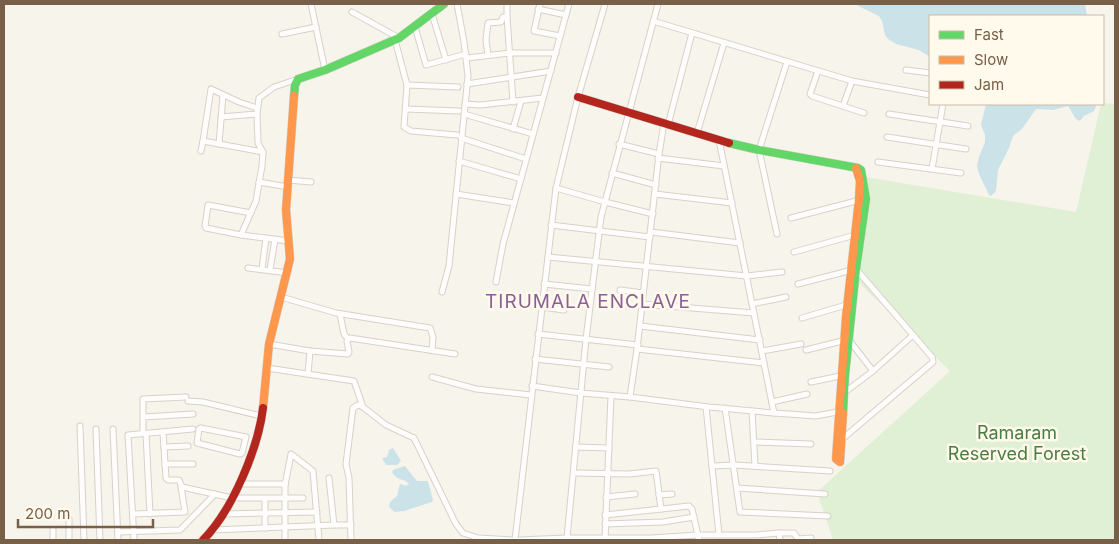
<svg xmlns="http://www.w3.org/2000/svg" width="1119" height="544" font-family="Inter,sans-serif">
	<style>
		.green { fill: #e0f0d4 }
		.water { fill: #cbe2e9 }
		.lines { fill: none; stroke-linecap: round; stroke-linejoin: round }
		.street-casing { stroke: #d7d1c9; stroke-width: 7 }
		.fast-casing { stroke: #d8d1c8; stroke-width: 9 }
		.slow-casing { stroke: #d8d1c8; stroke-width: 9 }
		.jam-casing { stroke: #d8d1c8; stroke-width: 9 }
		.street { stroke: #fefdfc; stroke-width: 5 }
		.fast { stroke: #63d668; stroke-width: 8 }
		.slow { stroke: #ff974d; stroke-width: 8 }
		.jam { stroke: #b3261e; stroke-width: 8 }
		.labels { text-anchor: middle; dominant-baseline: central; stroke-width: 5; stroke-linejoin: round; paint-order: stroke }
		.park-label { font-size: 18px; fill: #4a7e40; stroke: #fffaec }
		.neighbourhood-label { font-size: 19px; letter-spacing: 1px; fill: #8a6095; stroke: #fffaec }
	</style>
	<rect width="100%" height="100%" fill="#f7f4eb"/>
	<polygon class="green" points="1103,103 1115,104 1115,540 833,540 817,492 950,371 849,273 865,177 1076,212 1101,104"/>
	<g class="water">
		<polygon points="854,4 1085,4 1087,16 930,16 930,57 919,50 896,44 888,39 885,35 882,21 879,16"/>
		<polygon points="986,104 1097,104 1094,111 1084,116 1080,121 1076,119 1068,106 1053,110 1036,109 1022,129 1013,136 1009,148 998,170 996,191 991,196 989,195 979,174 977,166 979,157 985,142 985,135 981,125"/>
		<polygon points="393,448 401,461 397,465 386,465 382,458 387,457 389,450"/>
		<path d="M405 466 417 481H428L433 500 432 502 404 511 395 512 389 507 390 502 397 496 400 484 406 486 409 484C405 478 396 481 392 472L393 470Z"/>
	</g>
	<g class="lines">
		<g class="street-casing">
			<g id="street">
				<polyline points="311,4 325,70"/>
				<polyline points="507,4 507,17 513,102"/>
				<polyline points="540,4 534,31 560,36"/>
				<polyline points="538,9 566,15"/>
				<polyline points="352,12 399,38"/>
				<polyline points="432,14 446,60"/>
				<polyline points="653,21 852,81 930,95"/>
				<polyline points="415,27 426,65 466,54"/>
				<polyline points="282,34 316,27"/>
				<polyline points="395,40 407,85 404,127 411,131 457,135"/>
				<polyline points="488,55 486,40 488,23 501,22 503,17 507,17"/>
				<polyline points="467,58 510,53 556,53"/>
				<polyline points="906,70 930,73"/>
				<polyline points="818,71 810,94 812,96 864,113"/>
				<polyline points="467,84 551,71"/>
				<polyline points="407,85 458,87"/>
				<polyline points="465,104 480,105 543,98"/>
				<polyline points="843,106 852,81"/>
				<polyline points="257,108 239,102 211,89 203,141 263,152"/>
				<polyline points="406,109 459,111"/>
				<polyline points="464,114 533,134"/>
				<polyline points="889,114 968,126"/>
				<polyline points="221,117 257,114"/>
				<polyline points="668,125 692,33"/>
				<polyline points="513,129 521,101"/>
				<polyline points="697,133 724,43"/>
				<polyline points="887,137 966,149"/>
				<polyline points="461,138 526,159"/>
				<polyline points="719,140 774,413"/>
				<polyline points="219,144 223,95"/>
				<polyline points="619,144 659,154"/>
				<polyline points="201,151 203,141"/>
				<polyline points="658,158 724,166"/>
				<polyline points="459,161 521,179"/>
				<polyline points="878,162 961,173"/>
				<polyline points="932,169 943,104"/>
				<polyline points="612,173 656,185"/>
				<polyline points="288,180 311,182"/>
				<polyline points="259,182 288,187"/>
				<polyline points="556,188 605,202 653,214"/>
				<polyline points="456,194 514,203"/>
				<polyline points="655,194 732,203"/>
				<polyline points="251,213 208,205 205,226 206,228 241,235 289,241"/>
				<polyline points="791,218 860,200"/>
				<polyline points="551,225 650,237"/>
				<polyline points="651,232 740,243"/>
				<polyline points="777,234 759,150 787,62"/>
				<polyline points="241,235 256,201 262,166 263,152 258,143 257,114 259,98 274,87 298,79"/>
				<polyline points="794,252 855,235"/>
				<polyline points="548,257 747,276 782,272"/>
				<polyline points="248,268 288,273"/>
				<polyline points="262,269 266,238"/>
				<polyline points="270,270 275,239"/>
				<polyline points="496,282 503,244 569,4"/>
				<polyline points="544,284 592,289"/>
				<polyline points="798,284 856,269 932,357 933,362 841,440"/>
				<polyline points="620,290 643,293"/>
				<polyline points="442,292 449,266 468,76 464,42 457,4"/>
				<polyline points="281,297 336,313 430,328 433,337 432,350"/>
				<polyline points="642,304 754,313"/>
				<polyline points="752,304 786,297"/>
				<polyline points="542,307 564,310"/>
				<polyline points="340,314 344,334 348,339"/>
				<polyline points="802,318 846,305"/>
				<polyline points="640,326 760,340"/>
				<polyline points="538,334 638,345"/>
				<polyline points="849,340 873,371"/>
				<polyline points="269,344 310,351 348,354 349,352 347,341 350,338 455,354"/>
				<polyline points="637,349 764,363"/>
				<polyline points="806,350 842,341"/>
				<polyline points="762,351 801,344"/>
				<polyline points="535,359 609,367"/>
				<polyline points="267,368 354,381 363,407"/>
				<polyline points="308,374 310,351"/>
				<polyline points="432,377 476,389 531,395"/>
				<polyline points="811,382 840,376"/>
				<polyline points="532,386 581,393 630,397 709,407 774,413 816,416 837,412"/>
				<polyline points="845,392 873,371 913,335"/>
				<polyline points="630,397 637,349 659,154 664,123"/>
				<polyline points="188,401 203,402 261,416"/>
				<polyline points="772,402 807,394"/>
				<polyline points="706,407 719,535"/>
				<polyline points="725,408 740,512 828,516"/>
				<polyline points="752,411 755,466"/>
				<polyline points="144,417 193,414"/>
				<polyline points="80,426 84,540"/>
				<polygon points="201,428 246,437 242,453 240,454 197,443 199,429"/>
				<polyline points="96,429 100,540"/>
				<polyline points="113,429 118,540"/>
				<polyline points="143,433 143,399 186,397"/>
				<polyline points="163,433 166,478 168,480 179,480 182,487 232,498 303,498"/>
				<polyline points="146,434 150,514"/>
				<polyline points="754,442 811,444"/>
				<polyline points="164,447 188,446"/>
				<polyline points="576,447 609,448"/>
				<polyline points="165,464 193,464"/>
				<polyline points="712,466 734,465 830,471"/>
				<polyline points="574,473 629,474 656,471 661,509"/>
				<polyline points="239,484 285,484 285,540"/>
				<polyline points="285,485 291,454 313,471 319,540"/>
				<polyline points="737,488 825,494"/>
				<polyline points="659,495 672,494"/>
				<polyline points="606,497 635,494"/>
				<polyline points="133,514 185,512 181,487"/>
				<polyline points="224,514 317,512"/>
				<polyline points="605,515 689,506 692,509 699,540"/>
				<polyline points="605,524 663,522 694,517"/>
				<polyline points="334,525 351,525"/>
				<polyline points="265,528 265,499"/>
				<polyline points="53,530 53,540"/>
				<polyline points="213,530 334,525 329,478"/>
				<polyline points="118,532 180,530 215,494"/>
				<polyline points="567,538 586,339 601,217 658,4"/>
				<polyline points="69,540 69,519"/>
				<polyline points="134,540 128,435 193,429"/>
				<polyline points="351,540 349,478 346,464 353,408 358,405 363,407 386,425 414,438 456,524 463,533 478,538 513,540"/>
				<polyline points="515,540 556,188 578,97 605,4"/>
				<polyline points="519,540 567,538 651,538 697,535 757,535 779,533"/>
				<polyline points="605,540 611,396"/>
				<polyline points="780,540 779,533 794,533 798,539 811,538"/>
			</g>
		</g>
		<g class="fast-casing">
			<g id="fast">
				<polyline points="294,96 295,85 298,79 325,70 399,38 444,4"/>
				<polyline points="729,143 759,150 858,168 861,170 866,199 856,269 845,375 843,413"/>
			</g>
		</g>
		<g class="slow-casing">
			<g id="slow">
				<polyline points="263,408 269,344 290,259 286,210 294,96"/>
				<polyline points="843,413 840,462 836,459 846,317 859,199 860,181 856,168"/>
			</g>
		</g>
		<g class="jam-casing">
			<g id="jam">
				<polyline points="578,97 729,143"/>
				<path d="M203 540C232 511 258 449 263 408"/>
			</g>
		</g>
		<use href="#street" class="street"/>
		<use href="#fast" class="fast"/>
		<use href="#slow" class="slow"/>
		<use href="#jam" class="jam"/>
	</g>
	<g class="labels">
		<g class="park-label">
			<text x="1017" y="432">Ramaram<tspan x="1017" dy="21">Reserved Forest</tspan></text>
		</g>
		<g class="neighbourhood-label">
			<text x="588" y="301">TIRUMALA ENCLAVE</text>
		</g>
	</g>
	<rect width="1119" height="544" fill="none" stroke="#786048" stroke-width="10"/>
	<rect x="929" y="15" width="175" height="90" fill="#fffaec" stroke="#c9bcaa"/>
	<rect x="939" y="31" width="25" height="8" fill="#63d668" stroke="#c9bcaa"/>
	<text x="974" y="40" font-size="15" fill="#786048">Fast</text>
	<rect x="939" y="56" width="25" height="8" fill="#ff974d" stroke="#c9bcaa"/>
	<text x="974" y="65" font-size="15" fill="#786048">Slow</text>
	<rect x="939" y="81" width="25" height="8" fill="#b3261e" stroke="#c9bcaa"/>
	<text x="974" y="90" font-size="15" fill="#786048">Jam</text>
	<path d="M18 519v8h135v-8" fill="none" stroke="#786048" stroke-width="2.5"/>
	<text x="25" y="519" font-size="15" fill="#786048" stroke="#fffaec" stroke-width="4" paint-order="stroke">200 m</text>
</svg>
